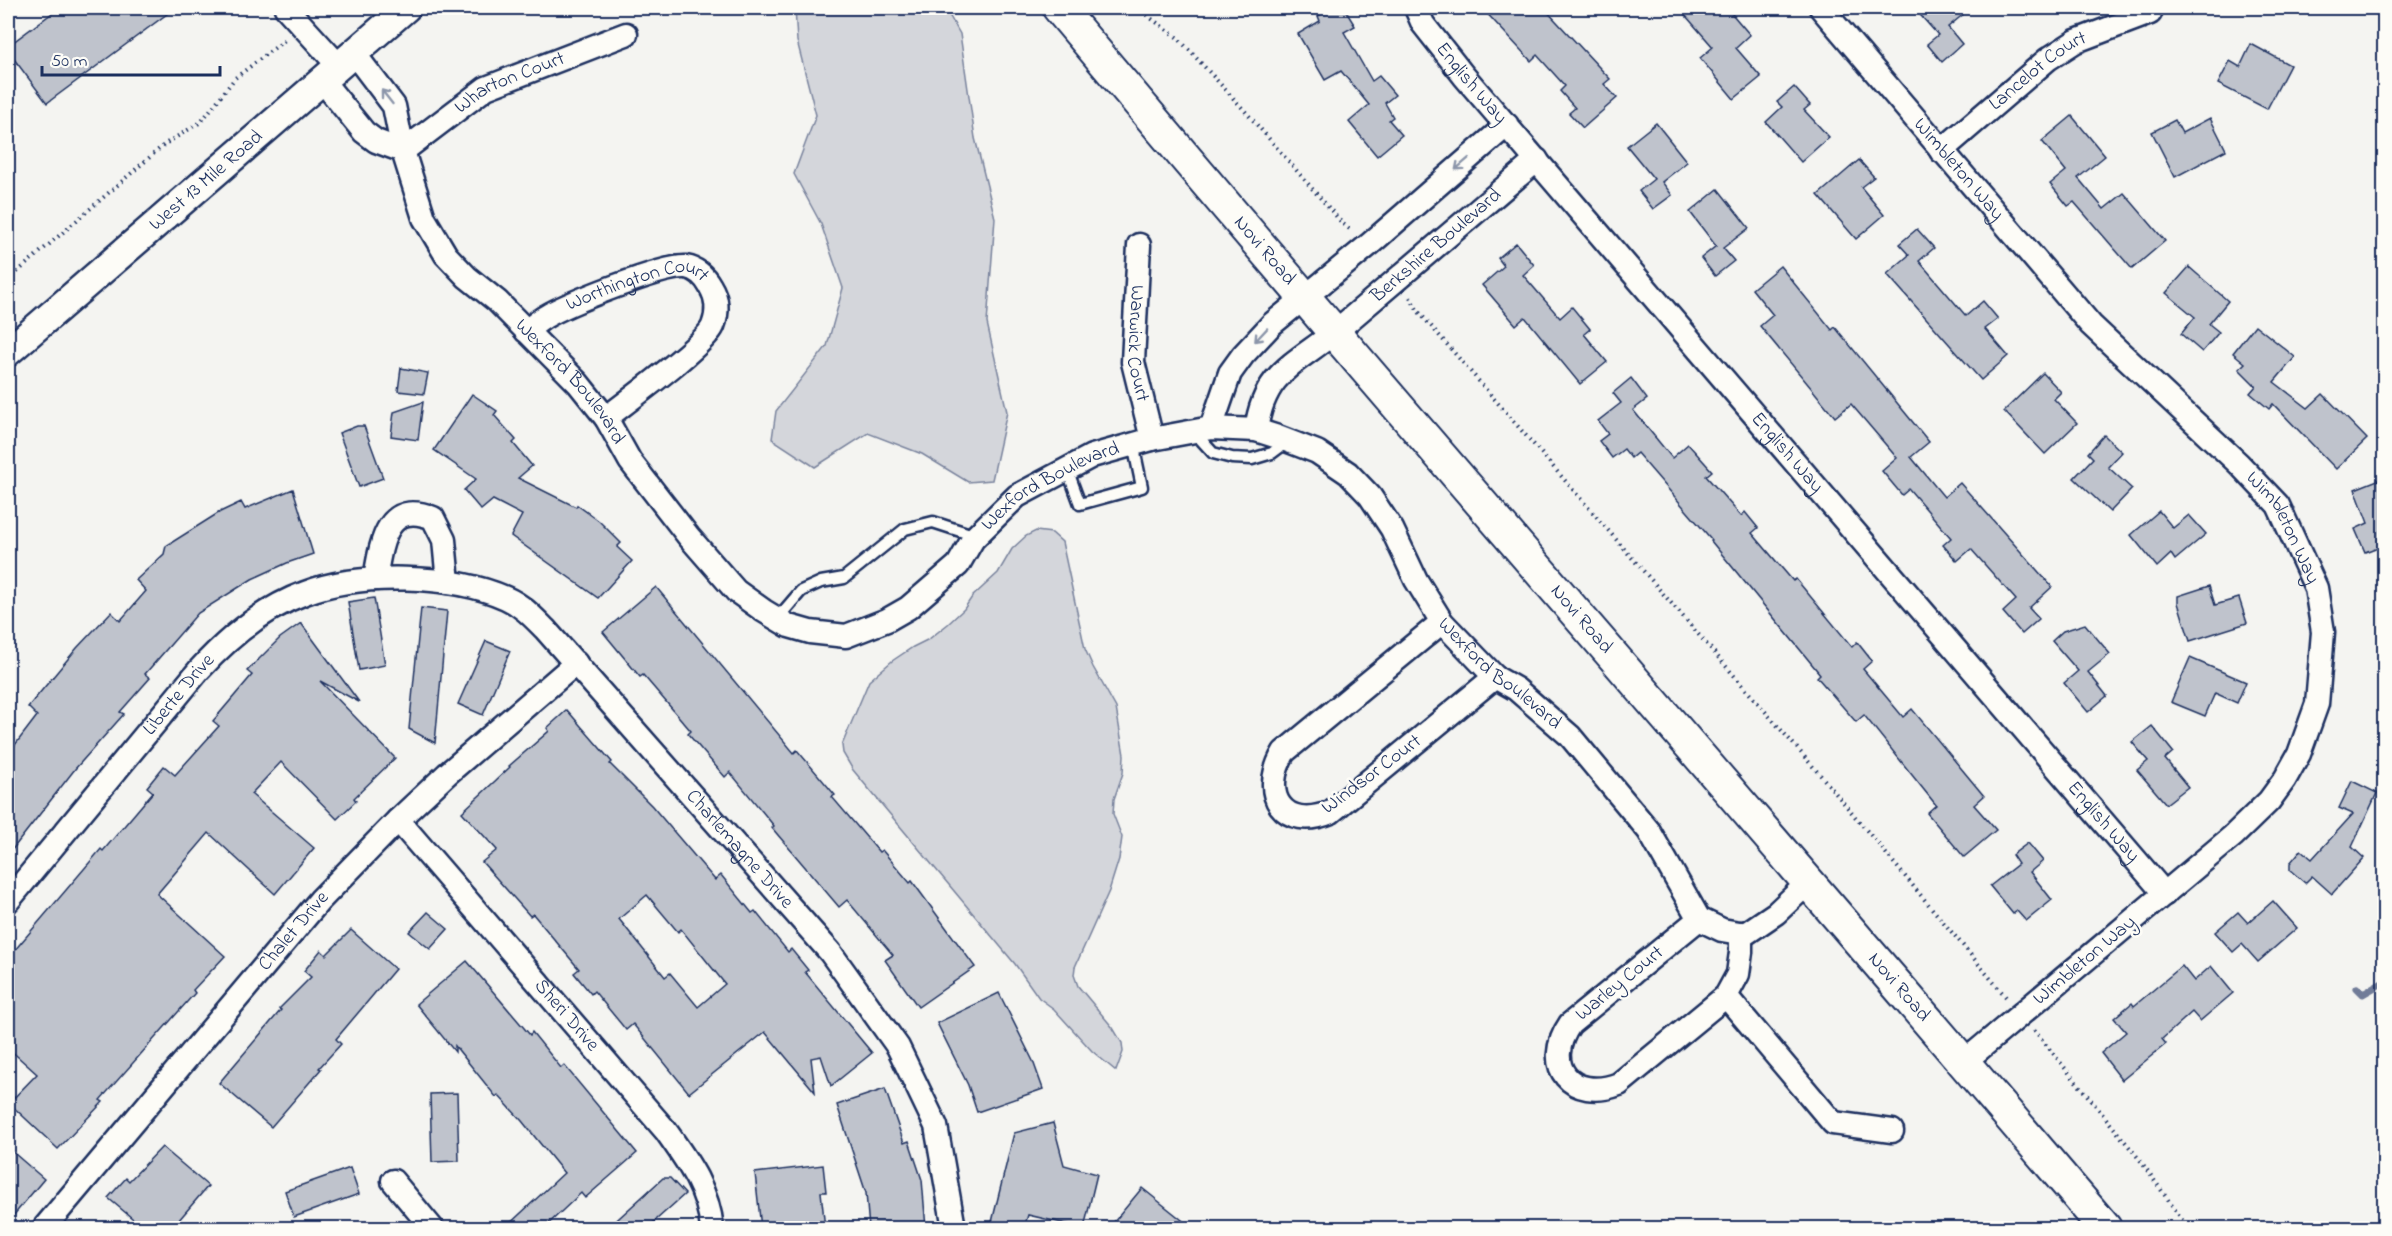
<svg xmlns="http://www.w3.org/2000/svg" width="2392" height="1236" font-family="'Indie Flower',sans-serif">
	<style>
		.green { fill: #d4d6db; stroke: #78829c; stroke-width: 1.5 }
		.lines { fill: none; stroke-linecap: round; stroke-linejoin: round }
		.stream { stroke: #717c98; stroke-width: 7 }
		.building { fill: #bfc3cc; stroke: #1b2f5e; stroke-width: 1.5; fill-rule: evenodd }
		.service-casing { stroke: #1b2f5e; stroke-width: 15 }
		.minor-casing { stroke: #1b2f5e; stroke-width: 27 }
		.tertiary-casing { stroke: #1b2f5e; stroke-width: 32 }
		.secondary-casing { stroke: #1b2f5e; stroke-width: 36 }
		.path { stroke: #1b2f5e; stroke-width: 4; stroke-dasharray: 1.5 4.5; stroke-linecap: butt }
		.service { stroke: #fdfcf7; stroke-width: 10 }
		.minor { stroke: #fdfcf7; stroke-width: 22 }
		.tertiary { stroke: #fdfcf7; stroke-width: 27 }
		.secondary { stroke: #fdfcf7; stroke-width: 32 }
		.oneway { stroke: #8c96aa }
		.labels { text-anchor: middle; dominant-baseline: central; stroke-width: 5; stroke-linejoin: round; paint-order: stroke }
		.street-label { font-size: 20px; fill: #1b2f5e; stroke: #fdfcf7 }
	</style>
	<rect width="100%" height="100%" fill="#f4f4f1"/>
	<filter id="ink" filterUnits="userSpaceOnUse"><feTurbulence type="fractalNoise" baseFrequency=".0167" numOctaves="2"/><feDisplacementMap in="SourceGraphic" scale="12" xChannelSelector="R" yChannelSelector="G"/><feConvolveMatrix kernelMatrix="1 2 1 2 8 2 1 2 1" color-interpolation-filters="sRGB"/></filter>
	<g filter="url(#ink)">
		<g class="green">
			<polygon points="795,8 945,8 960,34 975,138 995,218 987,323 1007,412 992,480 968,482 922,454 868,433 815,467 772,439 776,411 827,346 843,288 821,224 794,174 816,115 797,41"/>
			<polygon points="1036,531 1052,533 1062,542 1085,649 1093,667 1116,708 1124,755 1123,773 1114,799 1113,814 1122,837 1119,859 1109,891 1075,967 1074,975 1078,986 1113,1028 1122,1043 1123,1052 1116,1071 1092,1051 1054,1009 1039,998 1015,964 853,770 843,753 842,745 869,681 892,661 913,647 929,639 948,624 964,609 972,597 998,573 1012,549 1026,536"/>
		</g>
		<g class="lines">
			<polyline class="stream" points="2357,988 2363,994 2384,982"/>
		</g>
		<g class="building">
			<polygon points="59,8 175,8 47,103 8,51 8,46"/>
			<polygon points="1332,8 1344,8 1355,26 1344,32 1372,81 1379,76 1395,95 1385,103 1393,117 1389,120 1402,135 1377,156 1349,122 1369,105 1341,71 1325,80 1298,34 1320,21 1318,16"/>
			<polygon points="1482,8 1544,8 1610,79 1604,84 1617,98 1583,128 1569,113 1575,108 1560,91 1565,86 1537,55 1531,61"/>
			<polygon points="1679,8 1727,8 1750,35 1736,48 1761,77 1734,99 1700,58 1713,47"/>
			<polygon points="1914,8 1971,8 1948,27 1962,44 1942,62 1927,44 1938,35"/>
			<polygon points="2251,44 2290,65 2267,109 2218,84 2230,61 2240,67"/>
			<polygon points="1794,87 1810,105 1804,110 1829,137 1801,162 1766,122 1782,107 1777,102"/>
			<polygon points="2072,116 2105,156 2078,178 2104,209 2124,193 2165,241 2132,269 2074,202 2068,206 2050,184 2066,171 2042,141"/>
			<polygon points="2210,118 2226,150 2175,177 2152,132 2175,120 2182,133"/>
			<polygon points="1656,123 1687,162 1662,182 1672,195 1653,209 1639,191 1654,179 1627,146"/>
			<polygon points="1859,160 1874,177 1861,187 1884,215 1856,239 1818,195"/>
			<polygon points="1718,189 1749,228 1723,248 1734,261 1715,276 1701,258 1716,246 1690,212"/>
			<polygon points="1917,229 1934,248 1919,261 1966,316 1983,301 1998,319 1985,329 2008,356 1981,380 1887,274 1909,255 1899,244"/>
			<polygon points="1516,243 1534,265 1523,275 1560,318 1572,307 1590,329 1584,334 1607,362 1580,384 1525,317 1516,325 1482,285 1504,266 1498,258"/>
			<polygon points="1780,266 1832,330 1835,327 1929,442 1911,457 1944,497 1960,483 2052,587 2029,608 2039,619 2022,634 2003,612 2016,600 1971,549 1957,561 1943,545 1951,538 1909,489 1902,495 1882,471 1897,458 1851,404 1835,417 1760,326 1773,315 1752,289"/>
			<polygon points="2189,267 2228,301 2209,324 2219,332 2202,352 2181,334 2195,317 2166,293"/>
			<polygon points="2255,325 2295,357 2274,382 2308,408 2323,394 2367,439 2336,469 2273,404 2269,409 2250,393 2256,386 2239,369 2245,363 2233,353"/>
			<polygon points="401,368 428,373 424,394 398,391"/>
			<polygon points="2043,373 2061,392 2054,399 2077,423 2045,454 2004,411"/>
			<polygon points="1631,378 1647,399 1633,410 1672,458 1688,444 1712,471 1706,476 1741,516 1745,512 1758,528 1752,533 1793,581 1796,579 1852,647 1857,642 1872,661 1863,669 1903,717 1912,709 1984,796 1974,805 1996,830 1964,857 1927,813 1936,805 1864,715 1856,722 1817,677 1820,674 1711,541 1712,540 1637,453 1631,458 1624,449 1612,458 1599,441 1608,434 1598,421 1621,403 1613,393"/>
			<polygon points="472,394 497,411 494,415 516,440 513,443 532,466 518,478 576,507 577,505 599,521 621,543 617,547 632,561 598,598 511,536 522,515 493,500 481,510 464,490 476,479 434,450"/>
			<polygon points="423,402 418,440 391,436 394,412"/>
			<polygon points="357,426 364,426 383,478 359,487 339,433"/>
			<polygon points="2104,435 2122,452 2108,467 2132,489 2110,512 2074,478 2093,458 2088,453"/>
			<polygon points="2385,477 2385,561 2384,562 2378,547 2365,552 2355,529 2368,523 2355,489"/>
			<polygon points="293,489 313,554 287,563 252,579 198,613 145,674 150,678 120,712 124,714 75,769 8,855 8,754 37,716 28,707 77,648 111,612 120,621 146,591 136,580 164,554 166,546 220,512 241,502 245,509"/>
			<polygon points="2159,511 2173,528 2189,515 2206,534 2175,560 2171,554 2157,567 2131,535"/>
			<polygon points="2209,586 2215,605 2239,598 2247,623 2190,641 2178,603 2178,596"/>
			<polygon points="656,587 794,753 797,750 835,795 832,797 879,852 882,850 910,883 912,881 975,967 918,1007 885,960 893,955 847,900 839,907 772,828 774,826 730,772 725,777 688,734 691,731 643,675 640,677 603,632"/>
			<polygon points="374,598 385,665 359,670 348,602"/>
			<polygon points="421,608 447,611 435,743 409,729"/>
			<polygon points="301,623 359,702 320,681 395,758 354,798 356,801 337,819 281,762 251,794 314,848 275,894 209,833 157,894 225,956 193,990 195,993 100,1100 103,1102 58,1149 9,1103 37,1074 8,1048 8,958 101,849 103,851 153,792 147,787 164,766 175,775 219,726 213,721 252,675 247,671 280,638"/>
			<polygon points="2085,624 2110,654 2088,672 2107,696 2088,712 2064,683 2078,671 2052,641 2063,631"/>
			<polygon points="486,641 510,651 483,715 458,704"/>
			<polygon points="2190,658 2246,682 2237,703 2215,693 2205,716 2171,702"/>
			<path d="M567 710 612 762 610 764 652 806 715 880 721 875 752 913 755 911 788 952 791 949 808 970 805 972 872 1053 831 1086 821 1056 811 1058 815 1092 765 1032 689 1093 633 1024 626 1030 594 991 591 994 574 973 579 969 533 914 530 916 482 862 497 850 462 812 510 767 509 766 549 731 547 728ZM647 895 678 932 681 929 725 984 698 1007 670 973 665 977 619 919Z"/>
			<polygon points="2152,726 2173,752 2165,759 2188,787 2166,804 2137,770 2148,761 2132,742"/>
			<polygon points="2352,781 2377,793 2352,847 2364,858 2332,894 2312,876 2305,883 2290,870 2290,863 2301,850 2312,859 2353,814 2339,808"/>
			<polygon points="2028,843 2043,861 2030,872 2052,900 2026,921 2017,911 2013,914 1990,886 2018,864 2012,855"/>
			<polygon points="2273,901 2297,928 2258,962 2242,944 2233,952 2215,932 2238,912 2248,923"/>
			<polygon points="428,912 448,929 430,949 409,932"/>
			<polygon points="351,930 395,969 336,1039 341,1044 319,1068 321,1069 271,1127 219,1083 281,1010 279,1009 311,977 304,971 321,950 326,955"/>
			<polygon points="467,961 530,1035 532,1032 561,1068 564,1065 637,1153 585,1198 581,1193 544,1228 505,1228 564,1173 522,1121 498,1095 496,1097 455,1046 455,1052 416,1004"/>
			<polygon points="2182,966 2194,981 2211,966 2233,993 2200,1021 2192,1012 2162,1039 2166,1044 2122,1080 2101,1053 2126,1032 2114,1018 2132,1003 2134,1006"/>
			<polygon points="999,993 1033,1061 1043,1089 977,1112 968,1085 937,1023"/>
			<polygon points="885,1089 904,1143 909,1141 922,1180 926,1228 869,1228 866,1193 837,1105"/>
			<polygon points="457,1093 459,1161 432,1162 430,1094"/>
			<polygon points="1053,1123 1064,1165 1097,1174 1084,1228 1028,1215 1024,1228 992,1222 1014,1133"/>
			<polygon points="162,1147 208,1186 172,1228 144,1228 108,1198 126,1178 129,1181"/>
			<polygon points="8,1148 44,1179 8,1222"/>
			<polygon points="823,1165 826,1192 821,1192 825,1228 761,1228 755,1173"/>
			<polygon points="350,1168 359,1194 294,1217 285,1191"/>
			<polygon points="663,1178 670,1178 685,1194 647,1228 608,1228"/>
			<polygon points="1142,1188 1192,1228 1109,1228"/>
		</g>
		<g class="lines">
			<g class="service-casing">
				<g id="service">
					<polyline points="1193,431 1213,453 1232,458 1252,459 1272,453 1288,441"/>
					<polyline points="1067,469 1080,504 1142,487 1133,444"/>
					<polyline points="777,619 801,591 821,582 844,578 905,529 933,522 976,536"/>
				</g>
			</g>
			<g class="minor-casing">
				<g id="minor">
					<polyline points="286,8 338,65"/>
					<path id="s1" d="M1416 8 1423 24 1464 76 2165 894"/>
					<path id="s2" d="M1821 8 2091 325 2239 464 2278 505 2316 588 2323 632 2317 704 2299 754 2285 779 2269 801 2233 836 1964 1062"/>
					<path id="s3" d="M353 52 394 106 403 151 424 218 446 255 467 277 497 301 578 383 606 418 630 461 689 537 736 591 764 611 789 626 810 632 846 636 887 620 908 608 958 565 973 539 1017 496 1092 456 1152 439 1211 428 1256 430 1278 437 1317 452 1348 473 1370 496 1392 529 1416 580 1442 622 1495 677 1516 689 1570 736 1649 831 1699 919 1722 930 1745 934 1776 913 1809 882"/>
					<polyline points="321,79 364,132 376,141 403,151"/>
					<path id="s4" d="M403 151 486 88 626 34"/>
					<path id="s5" d="M1941 151 2048 59 2076 41 2150 13"/>
					<path id="s6" d="M1139 245 1133 362 1152 439"/>
					<path id="s7" d="M526 331C532 327 538 321 545 317 566 304 664 265 686 267 698 269 705 277 710 286 718 299 718 313 713 326 705 345 626 402 606 418"/>
					<polyline points="1211,428 1230,373 1243,355 1272,324 1370,244 1507,125"/>
					<path id="s8" d="M1256 430C1264 373 1293 365 1335 332L1537 160"/>
					<path d="M375 579C381 544 386 499 433 518L444 540 448 582"/>
					<path d="M1442 622 1284 752C1259 794 1283 832 1331 812L1495 677"/>
					<path id="s9" d="M398 820 666 1131C688 1162 708 1189 712 1228"/>
					<path id="s10" d="M8 901 199 670C228 638 264 608 305 593 359 572 452 574 506 598 522 605 533 617 545 629L830 952 898 1047 936 1126 954 1228"/>
					<path d="M1699 919 1570 1024C1541 1066 1572 1102 1619 1084L1726 996 1738 974 1741 952V933"/>
					<polyline points="1726,996 1833,1123 1892,1131"/>
					<polyline points="393,1181 432,1228"/>
					<path id="s11" d="M44 1228 320 900 398 820 447 774 576 663"/>
				</g>
			</g>
			<g class="tertiary-casing">
				<g id="tertiary">
					<path id="s12" d="M8 352 406 8"/>
				</g>
			</g>
			<g class="secondary-casing">
				<g id="secondary">
					<path id="s13" d="M1059 8C1403 418 1758 820 2105 1228"/>
				</g>
			</g>
			<g class="path">
				<polyline points="1137,8 1178,38 1245,111 1342,223 1352,231"/>
				<polyline points="8,280 165,144 201,122 235,78 285,40"/>
				<polyline points="1410,297 1418,311 1822,777 2006,997"/>
				<polyline points="2034,1030 2140,1160 2188,1228"/>
			</g>
			<use href="#service" class="service"/>
			<use href="#minor" class="minor"/>
			<use href="#tertiary" class="tertiary"/>
			<use href="#secondary" class="secondary"/>
		</g>
		<defs><path id="oneway-shaft" d="M-6 0H5M1.5-3L5.5 0L1.5 3" fill="none" stroke-width="1.6" stroke-linecap="round" stroke-linejoin="round" transform="scale(1.5)"/></defs>
		<g class="oneway">
			<use href="#oneway-shaft" transform="translate(387 97) rotate(-128)"/>
			<use href="#oneway-shaft" transform="translate(1462 164) rotate(139)"/>
			<use href="#oneway-shaft" transform="translate(1261 335) rotate(133)"/>
		</g>
	</g>
	<g class="labels">
		<g class="street-label">
			<text stroke="none"><textPath href="#s5" startOffset="126">Lancelot Court</textPath></text>
			<text stroke="none"><textPath href="#s1" startOffset="94">English Way</textPath></text>
			<text stroke="none"><textPath href="#s4" startOffset="128">Wharton Court</textPath></text>
			<text stroke="none"><textPath href="#s2" startOffset="212">Wimbleton Way</textPath></text>
			<text stroke="none"><textPath href="#s12" startOffset="262">West 13 Mile Road</textPath></text>
			<text stroke="none"><textPath href="#s8" startOffset="264">Berkshire Boulevard</textPath></text>
			<text stroke="none"><textPath href="#s13" startOffset="318">Novi Road</textPath></text>
			<text stroke="none"><textPath href="#s7" startOffset="123">Worthington Court</textPath></text>
			<text stroke="none"><textPath href="#s6" startOffset="99">Warwick Court</textPath></text>
			<text stroke="none"><textPath href="#s3" startOffset="405">Wexford Boulevard</textPath></text>
			<text stroke="none"><textPath href="#s1" startOffset="580">English Way</textPath></text>
			<text stroke="none"><textPath href="#s3" startOffset="1054">Wexford Boulevard</textPath></text>
			<text stroke="none"><textPath href="#s2" startOffset="698">Wimbleton Way</textPath></text>
			<text stroke="none"><textPath href="#s13" startOffset="804">Novi Road</textPath></text>
			<text stroke="none"><textPath href="#s3" startOffset="1630">Wexford Boulevard</textPath></text>
			<text stroke="none"><textPath href="#s10" startOffset="268">Liberte Drive</textPath></text>
			<text transform="translate(1372 775) rotate(-37)">Windsor Court</text>
			<text stroke="none"><textPath href="#s1" startOffset="1066">English Way</textPath></text>
			<text stroke="none"><textPath href="#s10" startOffset="981">Charlemagne Drive</textPath></text>
			<text stroke="none"><textPath href="#s11" startOffset="388">Chalet Drive</textPath></text>
			<text transform="translate(2085 961) rotate(-40)">Wimbleton Way</text>
			<text transform="translate(1620 984) rotate(-39)">Warley Court</text>
			<text stroke="none"><textPath href="#s13" startOffset="1290">Novi Road</textPath></text>
			<text stroke="none"><textPath href="#s9" startOffset="258">Sheri Drive</textPath></text>
		</g>
	</g>
	<rect width="2392" height="1236" fill="none" stroke="#fdfcf7" stroke-width="30"/>
	<rect x="15" y="15" width="2362" height="1206" fill="none" stroke="#1b2f5e" stroke-width="2" filter="url(#ink)"/>
	<path d="M42 66v9h178v-9" fill="none" stroke="#1b2f5e" stroke-width="3"/>
	<text x="51" y="66" font-size="18" fill="#1b2f5e" stroke="#fdfcf7" stroke-width="4.5" paint-order="stroke">50 m</text>
</svg>
